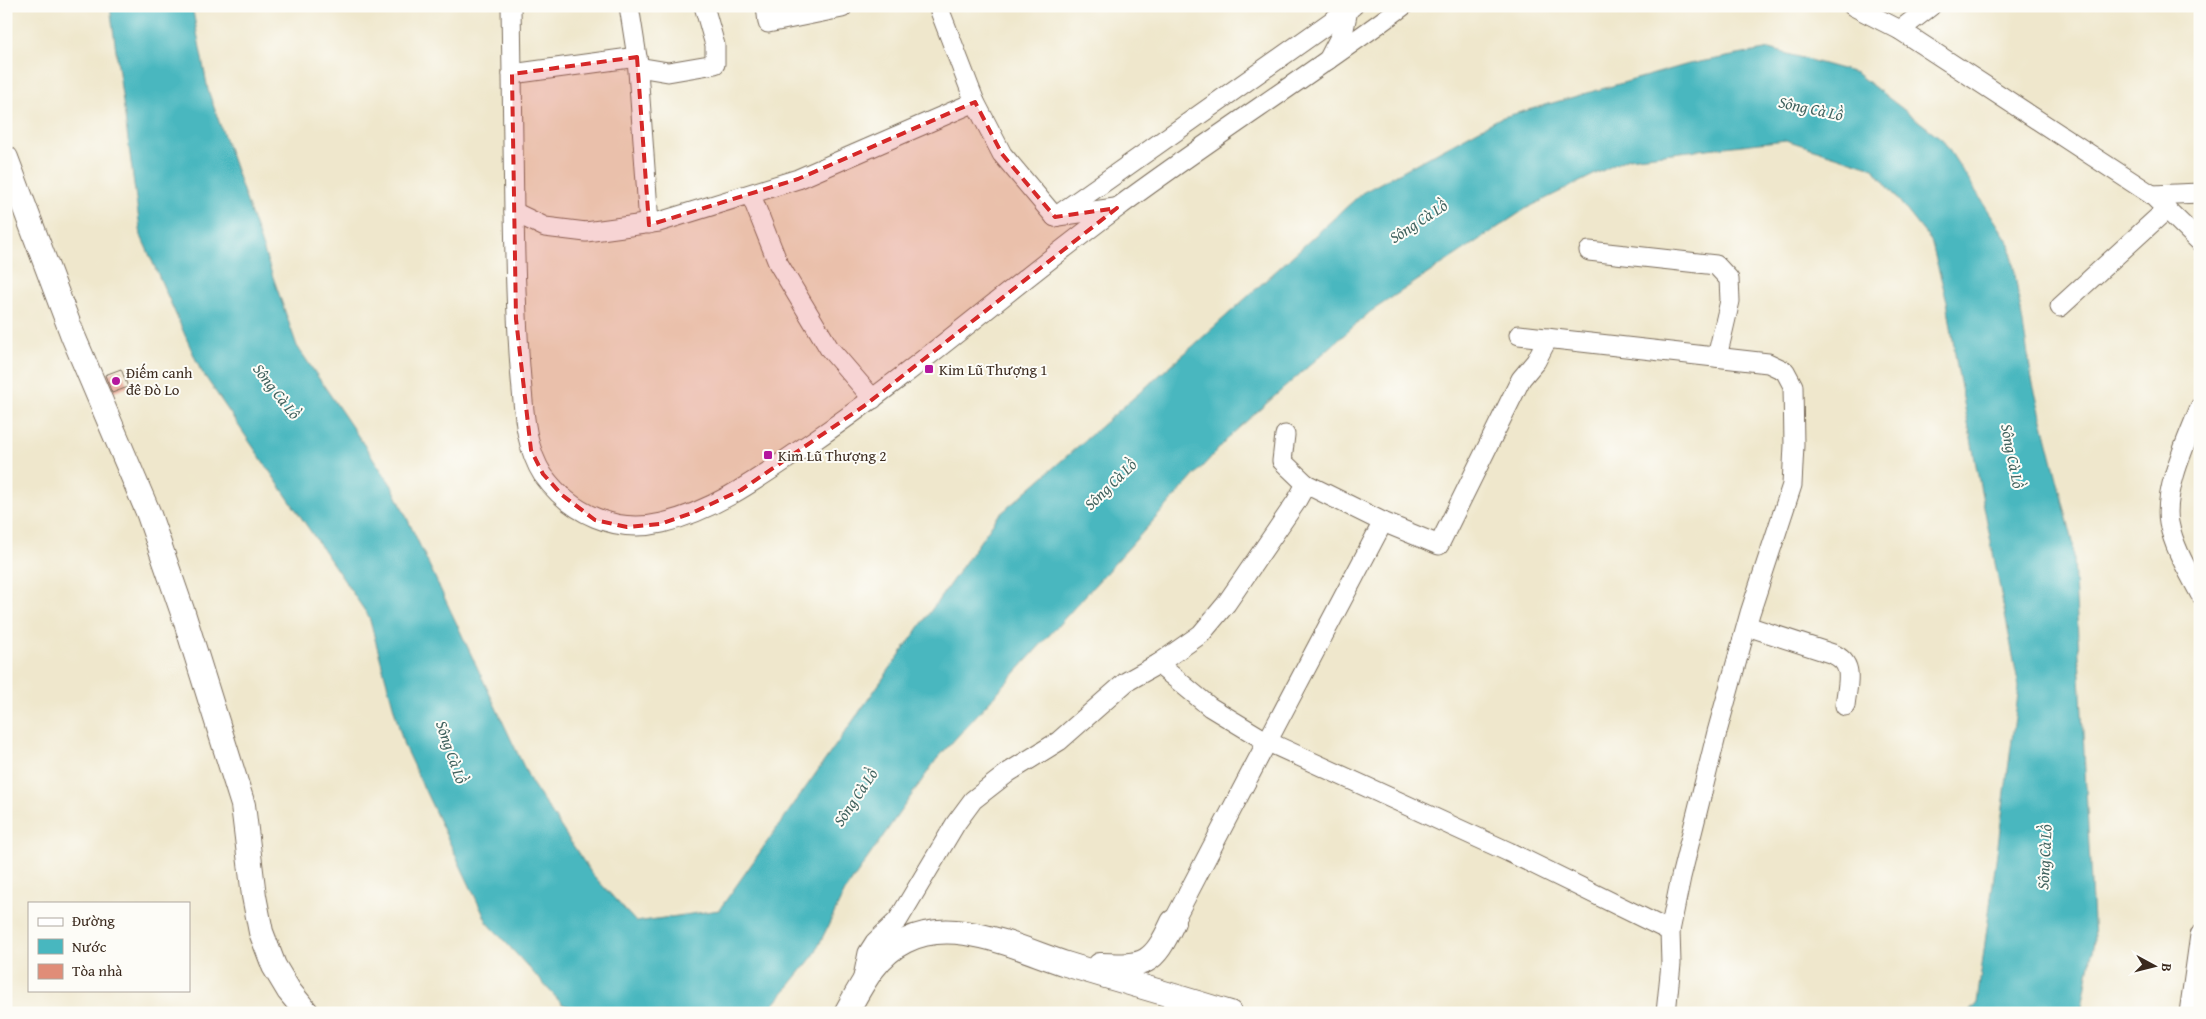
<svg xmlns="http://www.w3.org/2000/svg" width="2206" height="1019" font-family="'Gentium Book Plus',serif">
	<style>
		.water { fill: #48b7bf; stroke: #42706e }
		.building { fill: #e08d78 }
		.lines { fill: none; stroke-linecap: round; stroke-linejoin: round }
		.minor-casing { stroke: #7a6c5b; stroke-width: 21 }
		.major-casing { stroke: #7a6c5b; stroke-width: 26 }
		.minor { stroke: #fff; stroke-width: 19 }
		.major { stroke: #fff; stroke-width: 24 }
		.marked { fill: #d62828; fill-opacity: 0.2; stroke: #d62828; stroke-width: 4; stroke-dasharray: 10 6; stroke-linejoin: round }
		.poi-dot { fill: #b5179e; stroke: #fdfcf7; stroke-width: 2 }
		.labels { text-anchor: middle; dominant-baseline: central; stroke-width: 4; stroke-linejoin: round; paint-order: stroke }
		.poi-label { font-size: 15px; fill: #3b2a1e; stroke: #fdfcf7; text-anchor: start }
		.water-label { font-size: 16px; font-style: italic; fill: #40625e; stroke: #fdfcf7 }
	</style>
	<rect width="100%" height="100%" fill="#fdfcf7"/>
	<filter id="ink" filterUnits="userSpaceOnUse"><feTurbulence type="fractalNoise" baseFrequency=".02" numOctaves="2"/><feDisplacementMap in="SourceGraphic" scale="10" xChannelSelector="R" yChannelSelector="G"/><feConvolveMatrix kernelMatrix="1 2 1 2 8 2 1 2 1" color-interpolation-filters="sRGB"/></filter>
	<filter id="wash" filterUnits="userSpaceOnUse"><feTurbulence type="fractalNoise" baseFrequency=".0096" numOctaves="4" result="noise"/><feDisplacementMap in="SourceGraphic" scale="20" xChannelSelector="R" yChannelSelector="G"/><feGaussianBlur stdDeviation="1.12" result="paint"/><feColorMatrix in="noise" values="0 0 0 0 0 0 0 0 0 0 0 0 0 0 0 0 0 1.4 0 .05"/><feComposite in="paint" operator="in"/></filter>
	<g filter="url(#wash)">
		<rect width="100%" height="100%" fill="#efe7cc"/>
		<polygon class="water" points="110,6 192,6 208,90 297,346 392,486 531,782 592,874 636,922 719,910 998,516 1193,346 1362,193 1500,118 1689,64 1770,49 1856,73 1942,139 2010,244 2032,380 2073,542 2094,941 2081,1013 1968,1013 1977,1003 2019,687 1957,367 1947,301 1931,241 1873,168 1786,140 1628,158 1527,208 1370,312 1232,434 936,760 845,891 814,955 767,1013 586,1013 562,1004 487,922 404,746 369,617 200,369 141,236"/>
		<g id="blocks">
			<polygon class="building" points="121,369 128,387 112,393 105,375"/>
		</g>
	</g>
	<g filter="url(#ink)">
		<use href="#blocks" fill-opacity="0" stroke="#7a6c5b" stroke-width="1"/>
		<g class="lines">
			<g class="minor-casing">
				<g id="minor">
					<path d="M511 6C512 75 513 143 514 212 515 268 516 323 521 379 524 411 525 447 543 475 571 514 616 534 662 523 717 510 763 475 809 444 916 371 1013 285 1117 208 1211 138 1309 76 1403 6"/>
					<polyline points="629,6 637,57 649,224"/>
					<polyline points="766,6 768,23 842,8"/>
					<polyline points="938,6 975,102 1002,154 1055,217"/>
					<polyline points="1853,6 1900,30 2152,195 2200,242"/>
					<polyline points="1900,30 1931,6"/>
					<polyline points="1328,60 1344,29 1348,10 1345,6"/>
					<polyline points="638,67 668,72 715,64 715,45 704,6"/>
					<polyline points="512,74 637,57"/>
					<polyline points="751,195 778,263 829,348 873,399"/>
					<polyline points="2152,195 2200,193"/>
					<polyline points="514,212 545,227 586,232 659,222 798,179 975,102"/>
					<polyline points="1058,216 1115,208"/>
					<polyline points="1055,217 1353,6"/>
					<polyline points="1589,251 1716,265 1729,279 1730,301 1717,357"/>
					<polyline points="2060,307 2167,209"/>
					<polyline points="1519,335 1768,363 1785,371 1793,386 1794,445 1792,485 1750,613 1717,732 1681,877 1670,931 1671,964 1666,1013"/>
					<path d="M2200 407C2188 438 2163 490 2169 523 2174 548 2188 571 2200 594"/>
					<polyline points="1285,435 1282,461 1306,484 1383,522 1439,545 1521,379 1536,361 1548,338"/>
					<polyline points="1306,484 1296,502 1226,604 1201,634 1158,664 1210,707 1266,741 1509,852 1670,931"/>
					<path d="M1747 626 1833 654C1856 664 1847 684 1845 706"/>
					<path d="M1173 922C1242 788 1313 656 1383 522"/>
					<polyline points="862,982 868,953 875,942 898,920 956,823 973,800 1009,772 1059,741 1126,682 1158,664"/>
					<polyline points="2189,1013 2200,935"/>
				</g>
			</g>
			<g class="major-casing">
				<g id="major">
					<polyline points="6,158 73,336 148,512 184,616 243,805 254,896 261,932 274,966 289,991 307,1013"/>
					<path d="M1100 965C1145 967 1153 965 1173 922"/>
					<path d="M846 1013C861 986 876 955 905 941 923 932 945 930 965 933 1000 938 1033 953 1066 964 1121 981 1176 996 1230 1013"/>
				</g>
			</g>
			<use href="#minor" class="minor"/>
			<use href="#major" class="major"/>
		</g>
	</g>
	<path class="marked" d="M637 57 649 225 798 179 975 102 1002 154 1055 217 1117 208 864 406 741 490 692 513 660 524 627 527 595 520 562 495 543 474 531 450 516 319 512 74Z"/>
	<g class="poi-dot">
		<rect x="924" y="364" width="10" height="10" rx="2.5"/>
		<circle cx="116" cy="381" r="5"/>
		<rect x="763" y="450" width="10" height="10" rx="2.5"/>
	</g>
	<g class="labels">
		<g class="poi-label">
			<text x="939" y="369">Kim Lũ Thượng 1</text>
			<text x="126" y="372">Điếm canh<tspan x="126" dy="17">đê Đò Lo</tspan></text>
			<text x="778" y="455">Kim Lũ Thượng 2</text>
		</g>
		<g class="water-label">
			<text transform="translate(1811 108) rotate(12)">Sông Cà Lồ</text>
			<text transform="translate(1418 221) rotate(-33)">Sông Cà Lồ</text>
			<text transform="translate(277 391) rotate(52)">Sông Cà Lồ</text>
			<text transform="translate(2013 456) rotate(79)">Sông Cà Lồ</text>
			<text transform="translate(1110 484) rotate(-44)">Sông Cà Lồ</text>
			<text transform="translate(452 752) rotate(71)">Sông Cà Lồ</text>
			<text transform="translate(855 797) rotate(-56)">Sông Cà Lồ</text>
			<text transform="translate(2044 857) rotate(-87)">Sông Cà Lồ</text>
		</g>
	</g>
	<rect width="2206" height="1019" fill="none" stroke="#fdfcf7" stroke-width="25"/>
	<rect x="28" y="902" width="162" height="90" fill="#fdfcf7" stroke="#afa8a0"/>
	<rect x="38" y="918" width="25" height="8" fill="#ffffff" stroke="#afa8a0"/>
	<text x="72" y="926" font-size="15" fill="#3b2a1e">Đường</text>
	<rect x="38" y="939" width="25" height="15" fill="#48b7bf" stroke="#afa8a0"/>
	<text x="72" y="952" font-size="15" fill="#3b2a1e">Nước</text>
	<rect x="38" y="964" width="25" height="15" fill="#e08d78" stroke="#afa8a0"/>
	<text x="72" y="976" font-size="15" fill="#3b2a1e">Tòa nhà</text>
	<g transform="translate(2154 966) rotate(97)" stroke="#fdfcf7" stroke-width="4" paint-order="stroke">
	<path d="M0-4L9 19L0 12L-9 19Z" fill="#3b2a1e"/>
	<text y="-8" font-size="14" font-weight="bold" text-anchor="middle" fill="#3b2a1e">B</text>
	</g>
</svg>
